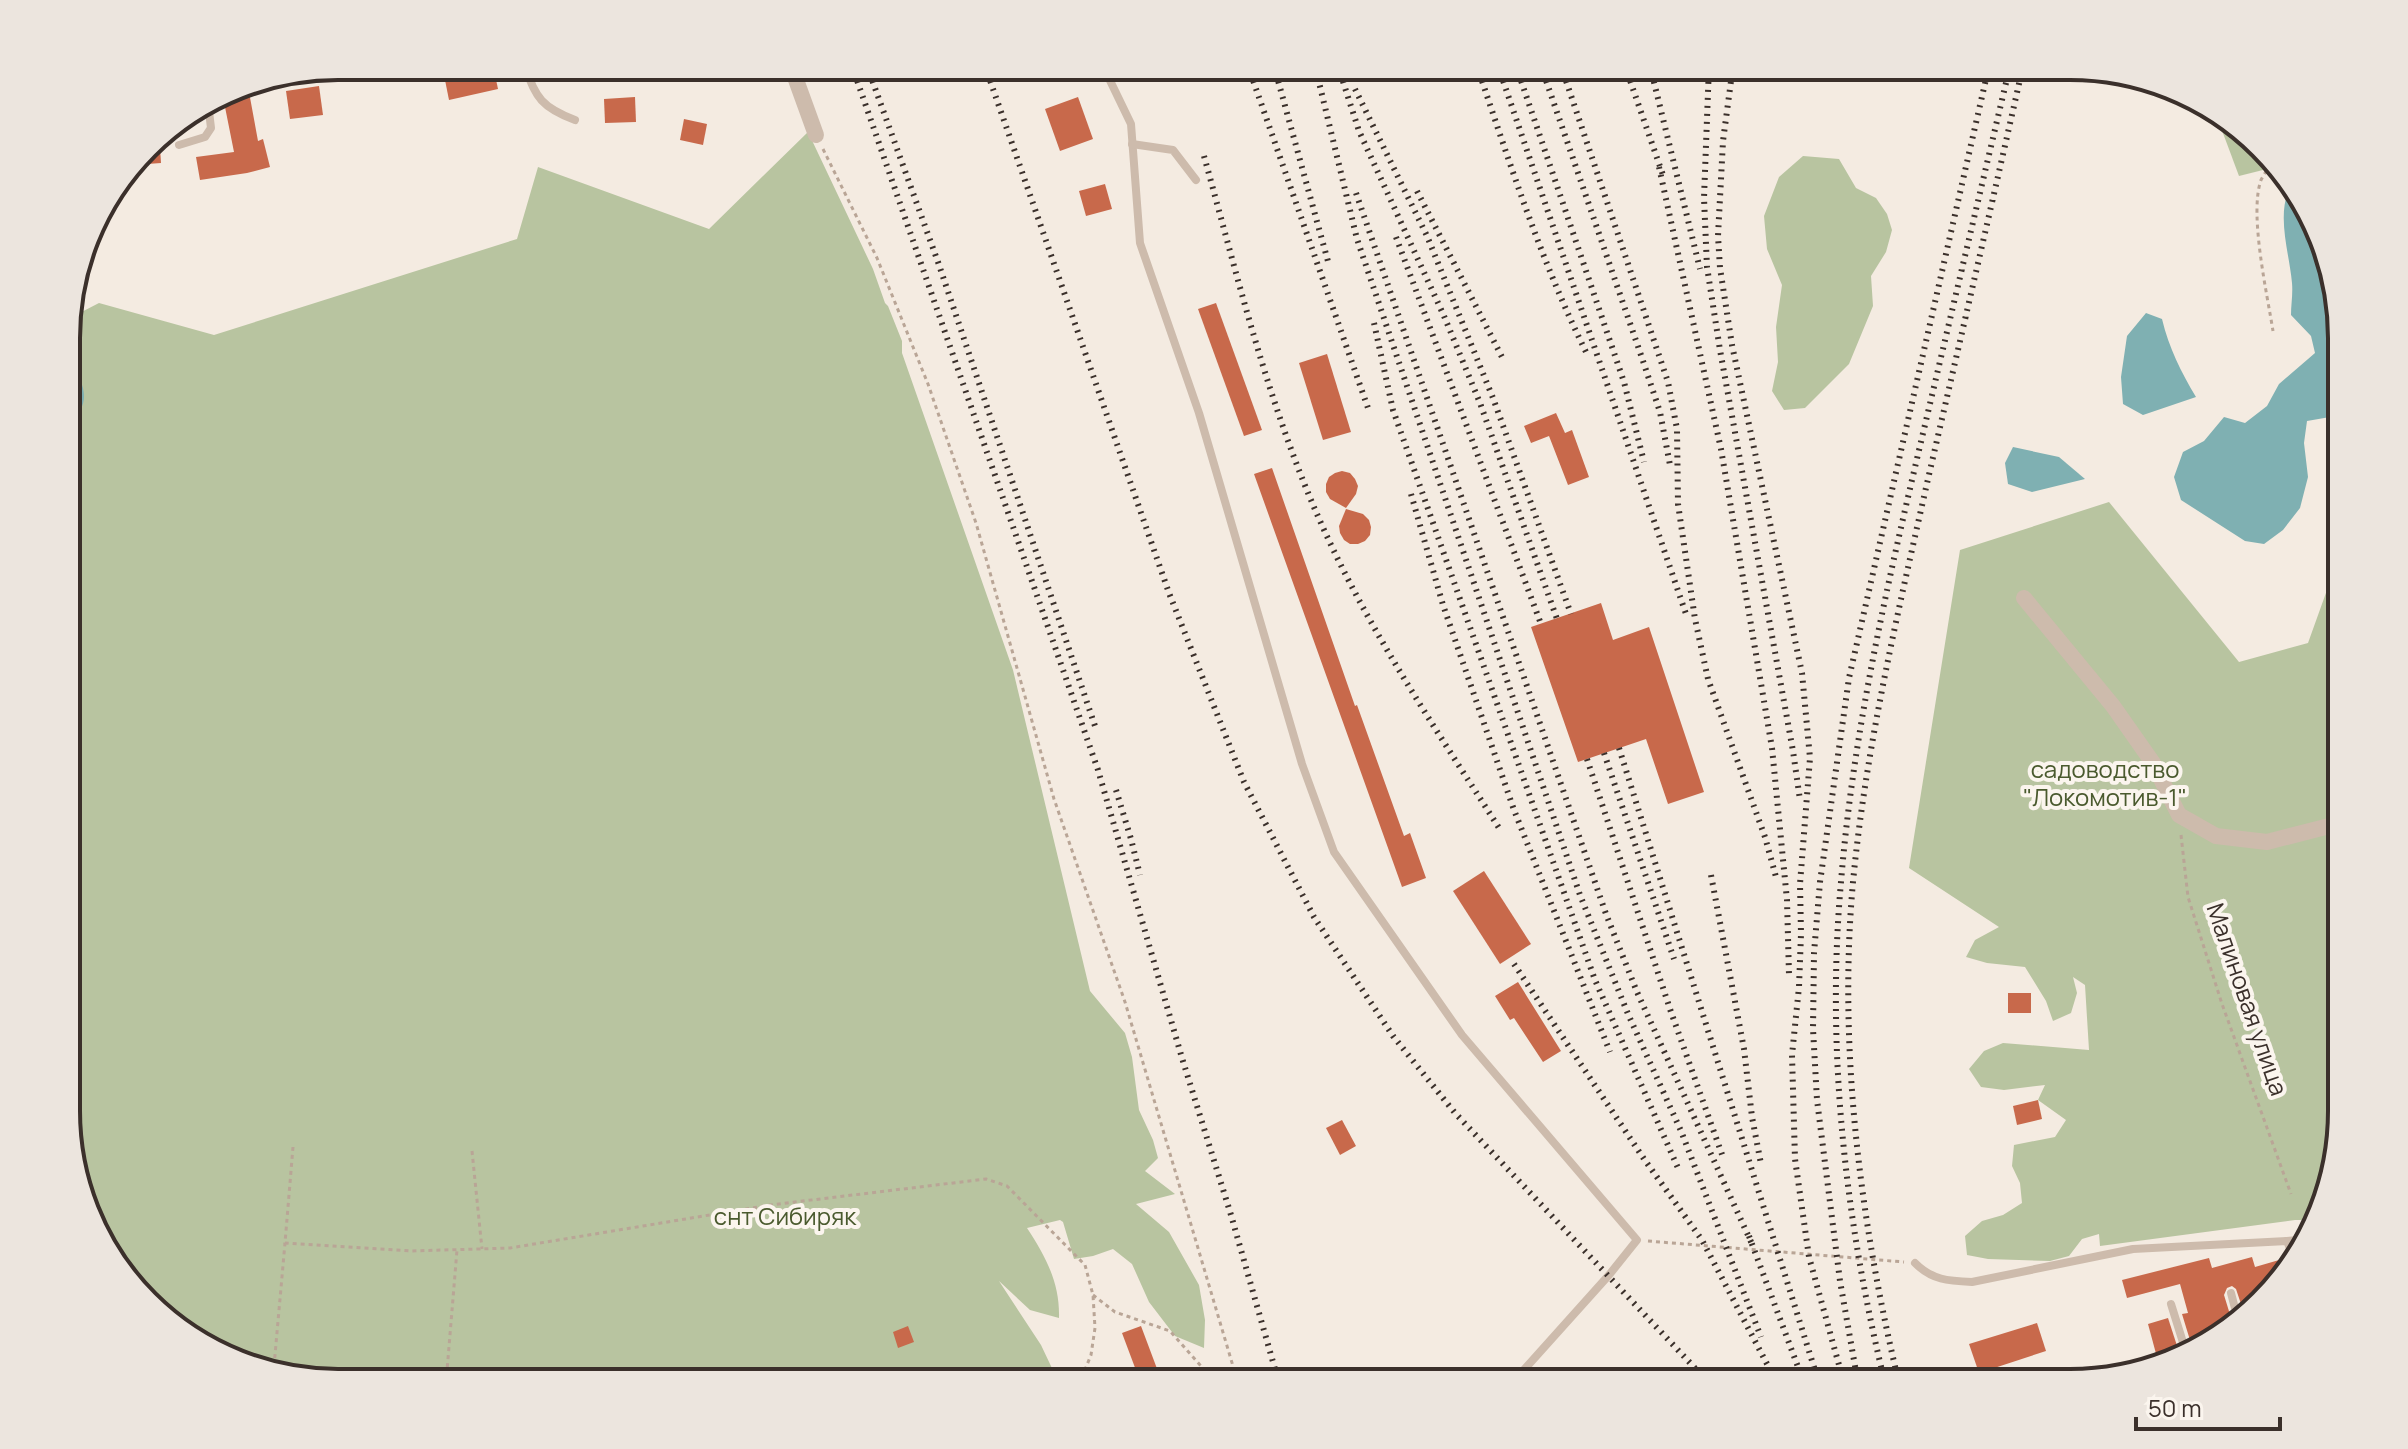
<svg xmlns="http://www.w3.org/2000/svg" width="2408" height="1449" font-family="Manrope,sans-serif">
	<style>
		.green { fill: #b8c4a0 }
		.water { fill: #7fb0b2 }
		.building { fill: #c8694b }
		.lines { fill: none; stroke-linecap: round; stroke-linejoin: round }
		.path { stroke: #b9a596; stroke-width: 3; stroke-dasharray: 4 4; stroke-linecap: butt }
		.service { stroke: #cdbbac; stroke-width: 8 }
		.minor { stroke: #cdbbac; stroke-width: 16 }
		.rail { stroke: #3b302b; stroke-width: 6; stroke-dasharray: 2 6; stroke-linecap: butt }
		.labels { text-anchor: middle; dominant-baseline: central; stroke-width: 8; stroke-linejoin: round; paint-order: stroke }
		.park-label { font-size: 24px; fill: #4a5a2e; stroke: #fbf5ee }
		.street-label { font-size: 24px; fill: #3b302b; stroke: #fbf5ee }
		.rim { fill: none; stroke: #3b302b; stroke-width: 4 }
	</style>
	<rect width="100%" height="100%" fill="#f4ebe1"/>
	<g class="green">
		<polygon points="2214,109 2275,167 2239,176"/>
		<path d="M808 132 873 269 885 303 888 306 902 341V353L1013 670 1090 991 1125 1033 1132 1057 1139 1110 1153 1140 1158 1158 1145 1171 1175 1194 1136 1204 1169 1232 1199 1285 1205 1320 1204 1348 1175 1336 1149 1302 1132 1264 1113 1249 1093 1256 1074 1259 1063 1222 1060 1220 1027 1228C1046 1257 1060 1283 1059 1318L1030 1310 999 1281 1041 1345 1059 1383H337L201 1346 112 1262 68 1146V319L99 303 214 335 517 239 538 167 709 229Z"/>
		<polygon points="1803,156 1839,159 1856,188 1876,198 1887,214 1892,230 1886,252 1871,276 1873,306 1849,364 1805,408 1784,410 1772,391 1778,362 1776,327 1782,285 1767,249 1764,216 1779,177"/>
		<polygon points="2109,502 2239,662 2308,643 2341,551 2341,535 2341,1129 2314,1220 2295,1220 2100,1246 2099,1234 2082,1239 2069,1256 2050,1261 1988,1259 1967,1255 1965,1236 1982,1221 2003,1215 2022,1203 2020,1183 2012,1166 2014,1145 2055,1137 2066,1120 2038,1100 2045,1085 2004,1090 1981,1087 1969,1069 1984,1051 2003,1043 2089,1050 2085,985 2073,977 2077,993 2071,1013 2053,1021 2046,1001 2025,967 1987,963 1966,957 1975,940 1999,927 1909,868 1960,550"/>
	</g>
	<g class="water">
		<path d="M2292 183 2296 187 2341 320V379L2332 395 2330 417 2307 421 2304 443 2308 477 2300 508 2283 530 2264 544 2245 541 2181 500 2174 477 2183 452 2204 441 2224 417 2245 423 2267 406 2279 384 2315 353 2311 336 2291 315C2291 305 2293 294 2292 283 2289 250 2275 213 2292 183Z"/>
		<path d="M2146 313 2162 319C2169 348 2181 372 2196 397L2143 415 2123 404 2121 377 2127 336Z"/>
		<path d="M68 373 80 379C86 395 86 404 75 417L68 419Z"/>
		<polygon points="2013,447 2059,457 2085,479 2032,492 2008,484 2005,463"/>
	</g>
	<g class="building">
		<polygon points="494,70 498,89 449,100 445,80"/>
		<polygon points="319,86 323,115 290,119 286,91"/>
		<polygon points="249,92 258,141 263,139 270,167 247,173 200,180 196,157 234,152 223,97"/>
		<polygon points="635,97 636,122 605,123 604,99"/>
		<polygon points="1078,97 1093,139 1060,151 1045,109"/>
		<polygon points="684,119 707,124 703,145 680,140"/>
		<polygon points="159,133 161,163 134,165 158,134"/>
		<polygon points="1105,184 1112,209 1086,216 1079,191"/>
		<polygon points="1216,303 1262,430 1244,436 1198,309"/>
		<polygon points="1327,354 1351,432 1323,440 1299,363"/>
		<polygon points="1556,413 1565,433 1572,430 1589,477 1568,485 1549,436 1531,443 1524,426"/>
		<polygon points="1272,468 1355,706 1357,705 1404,836 1410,833 1426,878 1402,887 1254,474"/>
		<polygon points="1342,471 1350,473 1355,479 1358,486 1356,494 1346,508 1330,499 1326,492 1326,484 1329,477 1335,473"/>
		<polygon points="1346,509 1363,514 1369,520 1371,527 1370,535 1365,541 1358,544 1350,544 1344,540 1340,533 1339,526"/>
		<polygon points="1601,603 1613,640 1649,627 1704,792 1668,804 1646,739 1578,762 1531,627"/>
		<polygon points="1484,871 1531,944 1500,964 1453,891"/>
		<polygon points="1518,982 1561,1051 1543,1062 1514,1018 1510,1020 1495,996"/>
		<rect x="2008" y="993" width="23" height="20"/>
		<polygon points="2038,1100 2042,1119 2017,1125 2013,1106"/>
		<polygon points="1342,1120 1356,1146 1340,1155 1326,1128"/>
		<polygon points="2252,1257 2255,1267 2286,1258 2289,1264 2243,1310 2236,1289 2232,1286 2227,1288 2224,1295 2232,1321 2206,1346 2193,1350 2182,1314 2188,1313 2180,1284 2127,1298 2122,1280 2209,1258 2212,1268"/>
		<polygon points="2168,1318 2180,1355 2158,1361 2148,1324"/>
		<polygon points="2037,1323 2046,1351 1979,1373 1969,1344"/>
		<polygon points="908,1326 914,1342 898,1348 893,1332"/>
		<polygon points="1141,1326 1159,1374 1140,1381 1122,1333"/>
	</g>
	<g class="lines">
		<g class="path">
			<polyline points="815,66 819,77 848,66"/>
			<polyline points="823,149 877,258 928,384 976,523 1054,799 1125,1002 1238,1383"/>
			<path d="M2271 164C2268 169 2264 174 2261 180 2249 214 2267 293 2273 331"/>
			<polyline points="2181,835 2188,897 2222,1004 2291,1194"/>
			<polyline points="293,1147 285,1243 411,1251 510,1248 770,1205 986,1179 1007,1186 1085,1265 1093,1295 1095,1328 1091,1355 1082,1377 1065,1383"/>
			<polyline points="472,1151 482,1249"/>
			<polyline points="1648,1241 1904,1262"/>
			<polyline points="1093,1295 1115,1312 1170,1331 1216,1383"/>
			<polyline points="274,1366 285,1243"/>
			<polyline points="446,1383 457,1250"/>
		</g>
		<g class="service">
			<path d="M525 66C535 98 543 108 575 120"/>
			<polyline points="1103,66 1131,124 1140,243 1199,413 1302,764 1334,852 1462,1035 1637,1240 1609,1275 1512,1383"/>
			<polyline points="1132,144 1173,150 1196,180"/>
			<polyline points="179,145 205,137 211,128 208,103"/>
			<polyline points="2287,1241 2308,1239"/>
			<path d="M1915 1263C1932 1280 1948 1281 1972 1282L2133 1249 2287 1241 2294 1259"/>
			<polyline points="2231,1293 2237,1316"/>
			<polyline points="2171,1304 2186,1352"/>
		</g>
		<g class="minor">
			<polyline points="791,66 816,135"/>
			<polyline points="2024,598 2113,706 2153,763 2179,815 2216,836 2267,842 2341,823"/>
		</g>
		<g class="rail">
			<polyline points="852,66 1098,770 1182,1058 1231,1215 1279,1383"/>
			<polyline points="867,66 938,262 1096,729"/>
			<polyline points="985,66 1169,593 1244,782 1314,917 1393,1036 1455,1113 1709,1383"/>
			<polyline points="1248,66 1368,408"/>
			<polyline points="1274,66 1329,265"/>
			<polyline points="1338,66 1359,131 1444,316 1480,403 1557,619"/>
			<path d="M1477 66C1510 164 1542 264 1588 356"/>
			<polyline points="1498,66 1686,614"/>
			<polyline points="1516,66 1624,382 1644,462"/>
			<polyline points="1541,66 1642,358 1660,412 1670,465"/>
			<polyline points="1561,66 1668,382 1677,429 1678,504 1695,619 1708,679 1765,837 1776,877"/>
			<polyline points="1625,66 1664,178"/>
			<polyline points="1650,66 1700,269"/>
			<polyline points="1709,66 1704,198 1707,267 1720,350 1793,751 1800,800"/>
			<polyline points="1733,66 1723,141 1718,236 1720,268 1732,345 1802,673 1810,758 1800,884 1801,934 1799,987 1792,1055 1795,1159 1809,1257 1844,1383"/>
			<polyline points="1316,70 1357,239 1580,895 1628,1014 1681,1131 1761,1337"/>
			<polyline points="1355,89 1427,236 1493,398 1571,614"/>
			<path d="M1204 156C1239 282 1270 412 1325 532 1373 637 1439 734 1501 831"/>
			<polyline points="1659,167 1721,449 1772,748 1787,900 1789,975"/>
			<polyline points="1417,191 1504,361"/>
			<polyline points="1356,193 1606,914 1637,992 1752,1244"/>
			<polyline points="1396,237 1541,624"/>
			<polyline points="1374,323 1393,410 1595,980 1678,1168"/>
			<polyline points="1411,494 1443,605 1514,810 1610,1052"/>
			<polyline points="1619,748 1819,1383"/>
			<polyline points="1604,753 1674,959"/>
			<polyline points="1587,759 1671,1012 1724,1160"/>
			<polyline points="1116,790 1131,839 1140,875"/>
			<polyline points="1711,875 1744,1049 1752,1117 1761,1164"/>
			<polyline points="1514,964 1644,1159 1702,1240 1777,1383"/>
			<polyline points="1749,1236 1804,1383"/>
			<polyline points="1858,1383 1840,1281 1817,1100 1813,1029 1814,953 1820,882 1849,678 1989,66"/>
			<path d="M1885 1383C1845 1221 1826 1048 1841 882 1853 734 1886 590 1920 446 1950 319 1980 193 2010 66"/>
			<path d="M1899 1383C1860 1222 1838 1047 1853 882 1866 746 1898 612 1928 479 1960 341 1992 204 2023 66"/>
		</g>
	</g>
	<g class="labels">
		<g class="park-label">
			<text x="2105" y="768">садоводство<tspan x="2105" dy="28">"Локомотив-1"</tspan></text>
			<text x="785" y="1215">снт Сибиряк</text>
		</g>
		<g class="street-label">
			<text transform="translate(2248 999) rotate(71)">Малиновая улица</text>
		</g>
	</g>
	<path d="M0 0H2408V1449H0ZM338 80H2070A258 258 0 0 1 2328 338V1111A258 258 0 0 1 2070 1369H338A258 258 0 0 1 80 1111V338A258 258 0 0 1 338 80Z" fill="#ece5de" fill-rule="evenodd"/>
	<path class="rim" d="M338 80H2070A258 258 0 0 1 2328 338V1111A258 258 0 0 1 2070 1369H338A258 258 0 0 1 80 1111V338A258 258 0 0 1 338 80Z"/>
	<path d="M2136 1417v12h144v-12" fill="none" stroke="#3b302b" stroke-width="4"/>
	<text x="2148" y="1417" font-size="24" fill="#3b302b" stroke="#fbf5ee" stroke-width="6" paint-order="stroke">50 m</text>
</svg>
